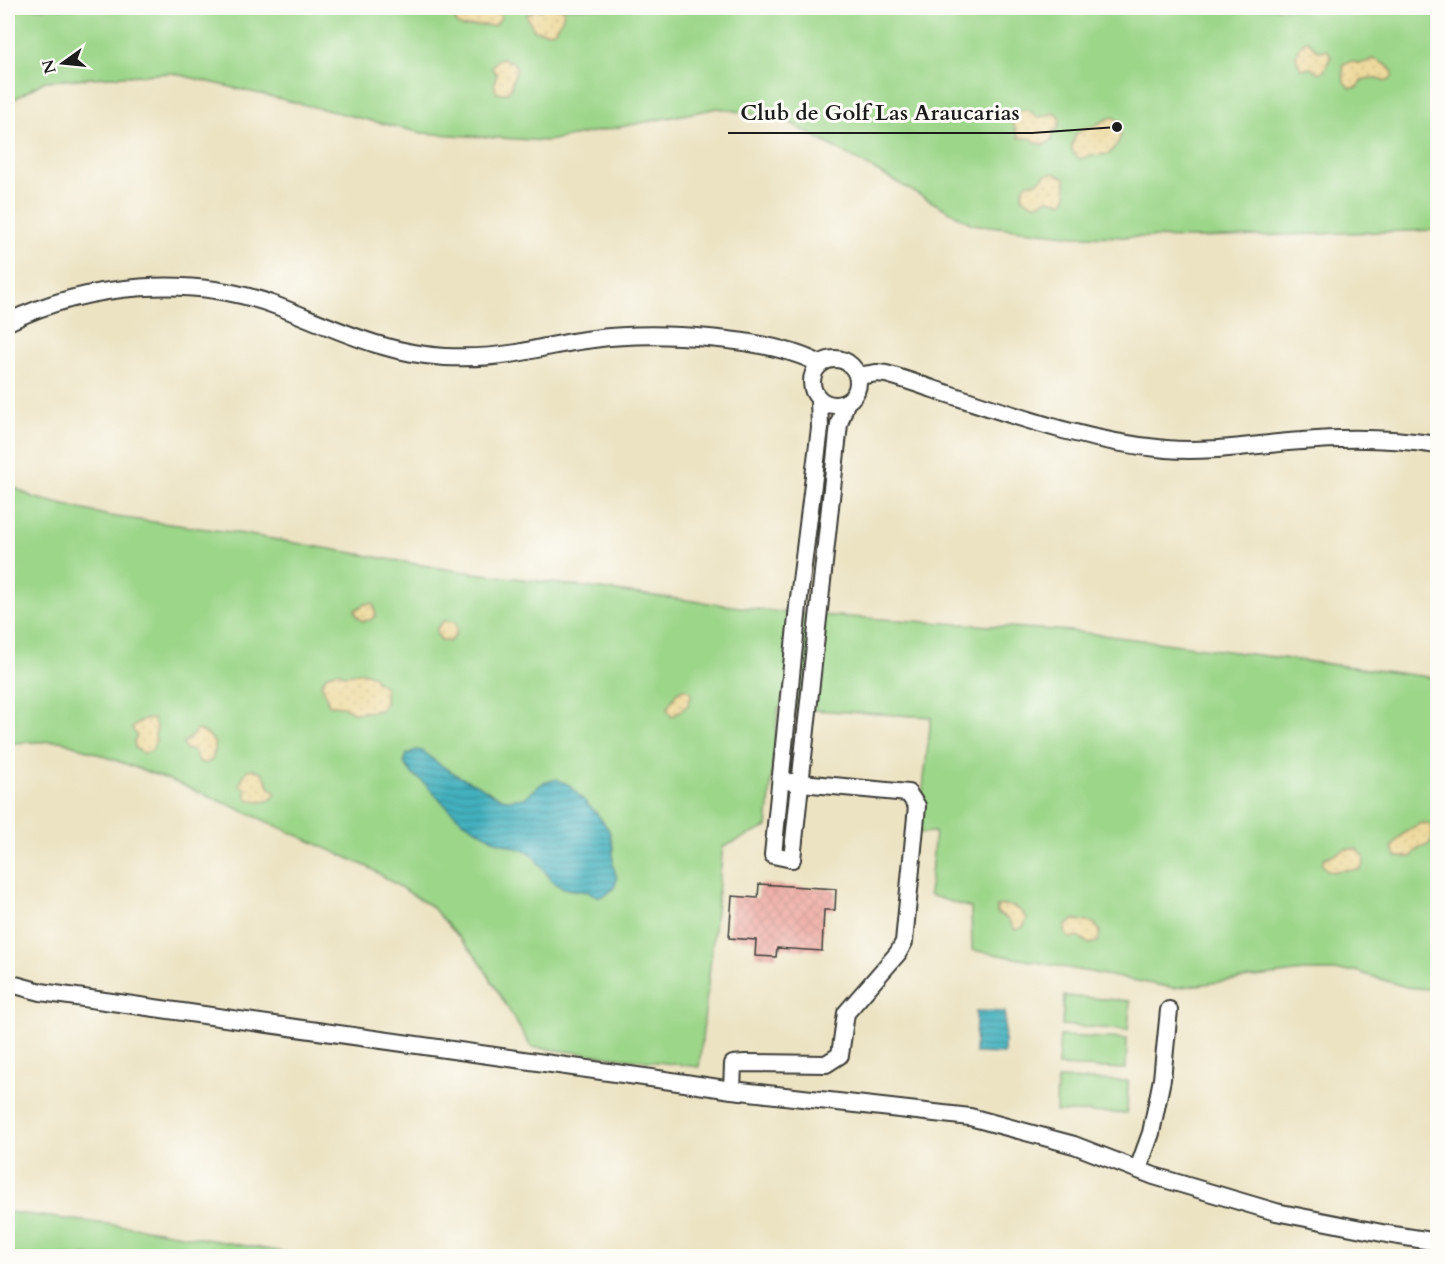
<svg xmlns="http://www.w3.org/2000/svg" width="1445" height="1264" font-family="Cardo,serif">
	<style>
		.green { fill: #9cd689; stroke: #5c7952; stroke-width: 1.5 }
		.sand { fill: url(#sand-dots); stroke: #857b5d; stroke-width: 1.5 }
		.water { fill: url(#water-rules); stroke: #2f666d; stroke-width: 1.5 }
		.building { fill: url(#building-cross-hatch) }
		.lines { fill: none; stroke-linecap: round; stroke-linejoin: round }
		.minor-casing { stroke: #3b3a35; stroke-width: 20 }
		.minor { stroke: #fff; stroke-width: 16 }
		.leader { fill: none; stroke: #1c1c1c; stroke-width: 2 }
		.callout-dot { fill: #1c1c1c; stroke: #fdfcf7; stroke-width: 2 }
		.callout-label { font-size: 22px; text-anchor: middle; font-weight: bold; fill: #1c1c1c; stroke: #fdfcf7; stroke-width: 6; stroke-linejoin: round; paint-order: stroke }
	</style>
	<defs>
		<pattern id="sand-dots" width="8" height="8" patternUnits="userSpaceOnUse" patternTransform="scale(1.5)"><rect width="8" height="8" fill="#eeda9e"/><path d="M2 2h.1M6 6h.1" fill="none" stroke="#ccba88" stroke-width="1.8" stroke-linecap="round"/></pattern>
		<pattern id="water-rules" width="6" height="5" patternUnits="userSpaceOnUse" patternTransform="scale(1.5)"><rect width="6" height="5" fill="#42b1be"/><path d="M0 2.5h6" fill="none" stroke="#368f9a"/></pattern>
		<pattern id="building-cross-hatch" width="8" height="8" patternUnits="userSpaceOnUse" patternTransform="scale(1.5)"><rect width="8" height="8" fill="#eca29a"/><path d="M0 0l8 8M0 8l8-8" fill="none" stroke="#ca8b84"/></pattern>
	</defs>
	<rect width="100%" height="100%" fill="#fdfcf7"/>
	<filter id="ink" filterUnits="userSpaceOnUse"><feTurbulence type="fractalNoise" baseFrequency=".0167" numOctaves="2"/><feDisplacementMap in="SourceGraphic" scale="12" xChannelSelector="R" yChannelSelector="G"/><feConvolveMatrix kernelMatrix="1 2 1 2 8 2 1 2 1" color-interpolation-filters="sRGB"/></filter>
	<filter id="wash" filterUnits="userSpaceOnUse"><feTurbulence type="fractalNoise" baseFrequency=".008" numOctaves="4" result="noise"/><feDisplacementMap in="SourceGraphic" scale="24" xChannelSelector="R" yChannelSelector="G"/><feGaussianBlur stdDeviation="1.35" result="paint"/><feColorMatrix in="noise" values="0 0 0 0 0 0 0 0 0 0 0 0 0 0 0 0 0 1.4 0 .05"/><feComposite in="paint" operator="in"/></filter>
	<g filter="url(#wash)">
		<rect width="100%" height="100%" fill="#ece3c3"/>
		<g class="green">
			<polygon points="8,8 1437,8 1437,230 1196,238 1075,236 972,224 785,120 718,108 547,141 422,133 172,73 45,81 8,103"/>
			<polygon points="8,484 32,497 109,516 238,533 451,570 787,613 1071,631 1437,678 1437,990 1406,987 1355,971 1303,971 1174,988 972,950 971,908 929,895 935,832 918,833 931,717 778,708 767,827 723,847 699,1067 531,1047 479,960 432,907 370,868 232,806 170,780 62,741 8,743"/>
			<polygon points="1064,996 1130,1001 1128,1030 1062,1025"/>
			<polygon points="1060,1036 1127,1039 1126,1069 1058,1066"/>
			<polygon points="1057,1079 1128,1081 1127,1113 1056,1112"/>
			<polygon points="8,1212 140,1228 308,1256 8,1256"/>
		</g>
		<g class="sand">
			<path d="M482 8H498C503 16 501 21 493 26L482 25 463 27 458 25 455 21C462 13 469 13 479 11Z"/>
			<path d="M545 8H563L564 9C564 18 560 24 554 31L547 32 534 30 526 15 535 10H542Z"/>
			<path d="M1307 40 1318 51 1327 50 1331 56 1324 71 1318 73 1312 68 1301 69C1293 56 1295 49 1307 40Z"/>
			<path d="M500 58 513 62 517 68C515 76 511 81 511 89L505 93H497C493 86 494 81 497 74L492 69 494 63Z"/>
			<path d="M1372 59C1380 60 1402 72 1389 80 1384 84 1381 79 1376 78 1372 77 1366 79 1362 80L1358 87 1350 88 1344 82 1343 64 1352 61C1360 65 1365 63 1372 59Z"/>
			<polygon points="1023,110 1029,110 1036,117 1047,116 1052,113 1058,115 1060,120 1058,129 1053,132 1052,140 1044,145 1037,143 1031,138 1019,138 1012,121 1016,113"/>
			<path d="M1112 117 1120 121C1124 136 1119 142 1109 154L1089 156 1079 159 1072 151V145L1076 134 1085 128 1093 127 1101 122Z"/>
			<polygon points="1054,173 1065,178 1067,195 1063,202 1047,199 1041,203 1034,204 1023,199 1022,192 1026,184 1038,182 1045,175"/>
			<polygon points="373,603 376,615 370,620 362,621 357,616 355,610 365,604"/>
			<path d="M444 621 455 622C459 632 456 636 449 642L442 640 437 635V628Z"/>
			<path d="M334 672H340L344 675 364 672 374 676 376 681 385 687V703L382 709C378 711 357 714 353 712 350 710 347 708 344 707 340 705 334 705 329 705 326 698 325 690 321 684L326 676Z"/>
			<polygon points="685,688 692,693 688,705 672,717 667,709 677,692"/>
			<polygon points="144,719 153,719 157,729 155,734 156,742 151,751 143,753 135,748 134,741 137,736 132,728"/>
			<path d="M196 730C205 731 217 739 215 751 214 754 213 757 211 761L207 763 199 762 194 751 185 749 183 743 190 738Z"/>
			<path d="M254 769 263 773 270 788 276 794C268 805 257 803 246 798V789L239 785 247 770Z"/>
			<path d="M1422 823 1429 824 1433 831 1431 841 1428 845 1418 849 1411 857H1397L1392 848C1398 836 1410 828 1422 823Z"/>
			<polygon points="1347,849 1357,849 1364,856 1363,866 1359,870 1342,870 1332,872 1326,869 1322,864 1324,858"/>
			<path d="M1006 905C1016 907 1022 910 1027 919L1023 927 1015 930C1011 921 1006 916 997 913V906Z"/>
			<path d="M1076 919 1081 921 1094 923 1100 931 1098 942 1089 944C1082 938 1078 936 1069 938L1065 933 1066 925Z"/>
		</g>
		<g class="water">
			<polygon points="416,750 423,751 436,762 460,777 480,786 492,794 508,800 524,798 543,783 557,779 569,785 597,814 609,830 613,847 613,865 617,879 614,888 607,894 599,897 589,892 567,889 559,886 552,881 531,853 496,841 461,820 449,809 422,781 413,775 404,763 407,754"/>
			<polygon points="976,1011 1005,1012 1004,1054 975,1053"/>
		</g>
		<g id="blocks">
			<polygon class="building" points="759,884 836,889 835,910 824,910 822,951 777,948 776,957 755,956 756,940 729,938 732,896 758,898"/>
		</g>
	</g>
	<g filter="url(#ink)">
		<use href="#blocks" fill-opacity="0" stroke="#3b3a35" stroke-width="1.5"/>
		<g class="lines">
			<g class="minor-casing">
				<g id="minor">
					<path d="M8 322C88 283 193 274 277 306 335 328 381 353 445 357 469 358 493 357 517 353 542 348 567 342 593 339 652 331 768 336 820 364"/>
					<circle cx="835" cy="382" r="23"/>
					<path d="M858 376 877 373 886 374C902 378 917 384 933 389 1010 414 1085 442 1166 449 1211 453 1256 444 1302 441 1347 437 1393 438 1438 445"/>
					<polyline points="819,399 820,428 798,606 773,855 792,859 839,424 846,403"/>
					<polyline points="8,983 41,992 651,1078 732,1090 970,1117 1074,1145 1154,1176 1276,1212 1387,1234 1438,1242"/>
					<polyline points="732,1090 733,1064 745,1063 826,1064 840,1055 846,1013 898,953 904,942 917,806 908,793 791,782"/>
					<polyline points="1138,1169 1151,1133 1162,1079 1169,1010"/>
				</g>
			</g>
			<use href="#minor" class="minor"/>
		</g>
	</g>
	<path class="leader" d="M1117 127L1032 133H728"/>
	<circle class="callout-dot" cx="1117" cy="127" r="6"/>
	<g class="callout-label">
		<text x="880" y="120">Club de Golf Las Araucarias</text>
	</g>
	<rect width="1445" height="1264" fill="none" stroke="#fdfcf7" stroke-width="30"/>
	<g transform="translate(63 63) rotate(255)" stroke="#fdfcf7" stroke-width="4.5" paint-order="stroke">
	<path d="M0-4.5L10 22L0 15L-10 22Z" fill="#1c1c1c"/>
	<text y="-9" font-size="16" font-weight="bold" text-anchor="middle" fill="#1c1c1c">N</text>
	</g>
</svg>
